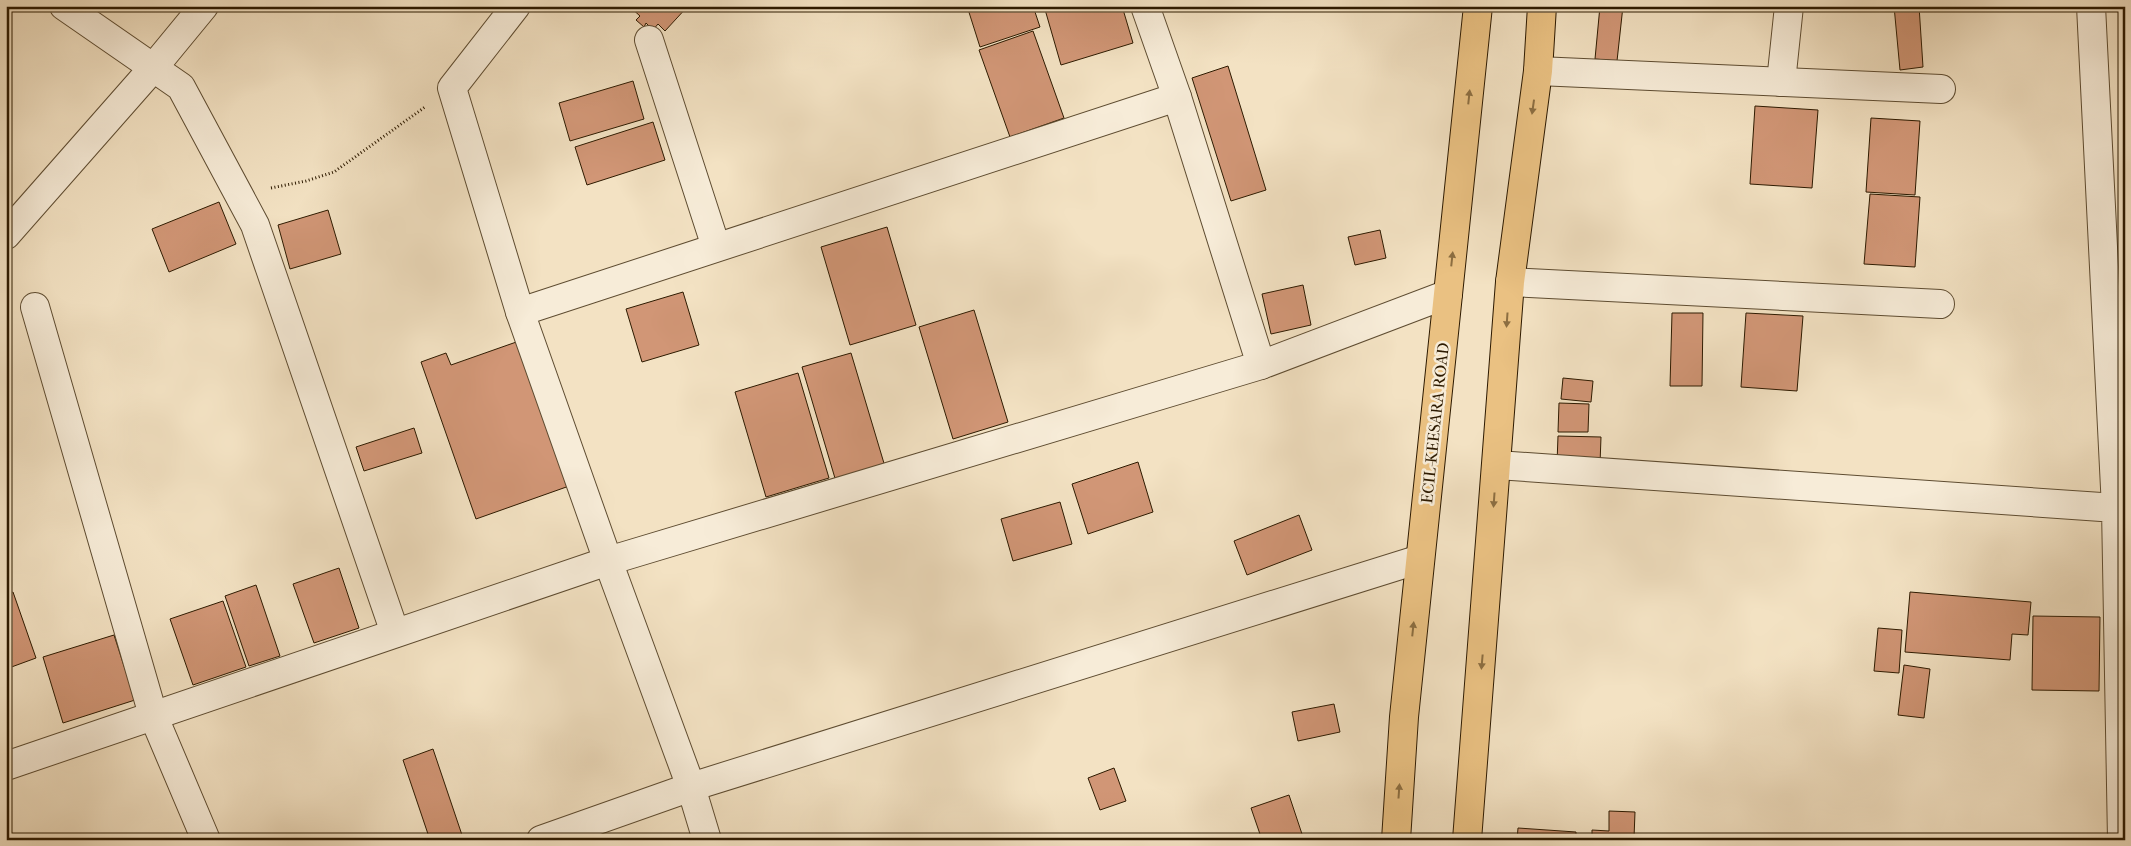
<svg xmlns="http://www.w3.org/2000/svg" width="2131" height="846" font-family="'IM FELL French Canon',serif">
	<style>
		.building { fill: #d19676; stroke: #2d1a00 }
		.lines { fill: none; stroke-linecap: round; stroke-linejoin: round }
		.minor-casing { stroke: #5e4c31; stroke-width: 30 }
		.primary-casing { stroke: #2d1a00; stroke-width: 30 }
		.path { stroke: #2d1a00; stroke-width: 3; stroke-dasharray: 1 2.5; stroke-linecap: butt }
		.minor { stroke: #f7ecd8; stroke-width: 28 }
		.primary { stroke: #eac182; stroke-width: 28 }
		.oneway { fill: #8c6e41 }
		.labels { text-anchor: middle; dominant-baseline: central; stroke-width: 5; stroke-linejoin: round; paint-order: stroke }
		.street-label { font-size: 16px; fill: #2d1a00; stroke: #f7ecd8 }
	</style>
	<rect width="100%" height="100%" fill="#f3e2c3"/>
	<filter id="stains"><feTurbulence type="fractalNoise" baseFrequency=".004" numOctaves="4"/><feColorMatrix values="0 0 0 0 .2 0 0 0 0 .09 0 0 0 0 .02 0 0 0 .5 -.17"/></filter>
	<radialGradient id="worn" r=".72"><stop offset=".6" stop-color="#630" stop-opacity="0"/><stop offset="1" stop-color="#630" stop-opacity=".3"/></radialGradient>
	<g class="building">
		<polygon points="622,6 688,6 665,31 658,24 653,30 646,23 644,27 636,20 640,16 630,7 627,11"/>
		<polygon points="967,6 1033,6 1040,27 980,47"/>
		<polygon points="1044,6 1122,6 1133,43 1061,65"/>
		<polygon points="1600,6 1623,6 1617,61 1595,59"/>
		<polygon points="1894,6 1919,6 1923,67 1900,70"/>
		<polygon points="1033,31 1064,118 1010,137 979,50"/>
		<polygon points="1228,66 1266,190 1231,201 1192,78"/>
		<polygon points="633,81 644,119 570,141 559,103"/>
		<polygon points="1755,106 1818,110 1812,188 1750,184"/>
		<polygon points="1871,118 1920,121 1915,195 1866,192"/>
		<polygon points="653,122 665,160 587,185 575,147"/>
		<polygon points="1870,194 1920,197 1915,267 1864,264"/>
		<polygon points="219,202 236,244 169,272 152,229"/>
		<polygon points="328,210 341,254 290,269 278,225"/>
		<polygon points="887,227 916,325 850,345 821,247"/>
		<polygon points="1380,230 1386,258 1355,265 1348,237"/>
		<polygon points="1303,285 1311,325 1271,334 1262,294"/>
		<polygon points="683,292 699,345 642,362 626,309"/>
		<polygon points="974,310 1008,422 953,439 919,327"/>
		<polygon points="1672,313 1703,313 1702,386 1670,386"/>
		<polygon points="1746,313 1803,316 1797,391 1741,387"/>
		<polygon points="522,340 572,485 476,519 421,362 446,353 451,365"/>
		<polygon points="851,353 886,470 837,485 802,367"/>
		<polygon points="798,373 829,478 766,497 735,392"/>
		<polygon points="1563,378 1593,381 1591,402 1561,399"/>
		<polygon points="1559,403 1589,404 1588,432 1558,432"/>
		<polygon points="414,428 422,453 364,471 356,447"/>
		<polygon points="1558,436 1601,437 1600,464 1557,463"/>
		<polygon points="1138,462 1153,512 1088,534 1072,484"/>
		<polygon points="1060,502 1072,544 1013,561 1001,519"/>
		<polygon points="1299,515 1312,550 1247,575 1234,541"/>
		<polygon points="339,568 359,628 314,643 293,584"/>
		<polygon points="256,585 280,656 249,666 225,596"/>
		<polygon points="13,592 36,658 6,669 6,595"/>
		<polygon points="1910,592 2031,602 2028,635 2012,634 2010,660 1905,652"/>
		<polygon points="223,601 246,667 193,685 170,619"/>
		<polygon points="2033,616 2100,617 2099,691 2032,690"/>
		<polygon points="1878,628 1902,630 1899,673 1874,671"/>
		<polygon points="114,635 135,700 63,723 43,657"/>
		<polygon points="1904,665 1930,669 1924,718 1898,715"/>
		<polygon points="1334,704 1340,732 1298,741 1292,712"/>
		<polygon points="433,749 462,835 448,840 430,840 403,760"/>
		<polygon points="1114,768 1126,801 1100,810 1088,778"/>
		<polygon points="1289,795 1304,840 1262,840 1251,808"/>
		<polygon points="1609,811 1635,812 1634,838 1703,840 1592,840 1592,830 1609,831"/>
		<polygon points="1518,828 1576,832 1576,840 1517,840"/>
	</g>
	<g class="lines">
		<g class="minor-casing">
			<g id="minor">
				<polyline points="64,6 181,87 255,225 395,633"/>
				<polyline points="516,6 452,88 520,312 608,561 691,787 707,840"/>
				<polyline points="2091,6 2116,508"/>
				<polyline points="649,40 716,247"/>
				<polyline points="1538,71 1941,89"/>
				<polyline points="1781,82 1789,6"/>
				<polyline points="6,235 153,68 204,6"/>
				<polyline points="1510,282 1940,304"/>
				<polyline points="35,307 153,715 206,840"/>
				<polyline points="520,312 1177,97"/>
				<polyline points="1261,365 1448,294"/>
				<polyline points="1497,465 2116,508 2122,840"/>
				<polyline points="6,766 608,561 1261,365 1177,97 1145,6"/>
				<polyline points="541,840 691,787 1420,559"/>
			</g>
		</g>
		<g class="primary-casing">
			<g id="primary">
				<polyline points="1396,840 1404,717 1478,6"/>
				<polyline points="1467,840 1510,282 1538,71 1542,6"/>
			</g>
		</g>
		<polyline class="path" points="271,188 306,181 334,172 425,107"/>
		<use href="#minor" class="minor"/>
		<use href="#primary" class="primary"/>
	</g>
	<defs><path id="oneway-solid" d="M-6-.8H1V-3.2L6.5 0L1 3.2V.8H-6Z" transform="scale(1.25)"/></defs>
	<g class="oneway">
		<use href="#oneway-solid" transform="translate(1469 97) rotate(-84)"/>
		<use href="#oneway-solid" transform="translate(1533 107) rotate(98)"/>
		<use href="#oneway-solid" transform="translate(1452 259) rotate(-84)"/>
		<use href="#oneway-solid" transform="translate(1507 320) rotate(94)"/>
		<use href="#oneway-solid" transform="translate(1494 500) rotate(94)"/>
		<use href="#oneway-solid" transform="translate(1413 629) rotate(-84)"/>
		<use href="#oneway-solid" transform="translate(1482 662) rotate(95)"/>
		<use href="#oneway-solid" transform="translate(1399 791) rotate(-86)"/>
	</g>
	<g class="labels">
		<g class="street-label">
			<text transform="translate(1435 423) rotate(-84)">ECIL-KEESARA ROAD</text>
		</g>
	</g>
	<rect width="2131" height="846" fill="none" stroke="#f3e2c3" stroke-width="25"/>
	<rect x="8" y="8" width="2116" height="831" fill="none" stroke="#2d1a00" stroke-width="2.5"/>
	<rect x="12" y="12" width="2106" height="821" fill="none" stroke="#2d1a00"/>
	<rect width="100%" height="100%" filter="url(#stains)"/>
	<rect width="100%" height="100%" fill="url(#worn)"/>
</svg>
